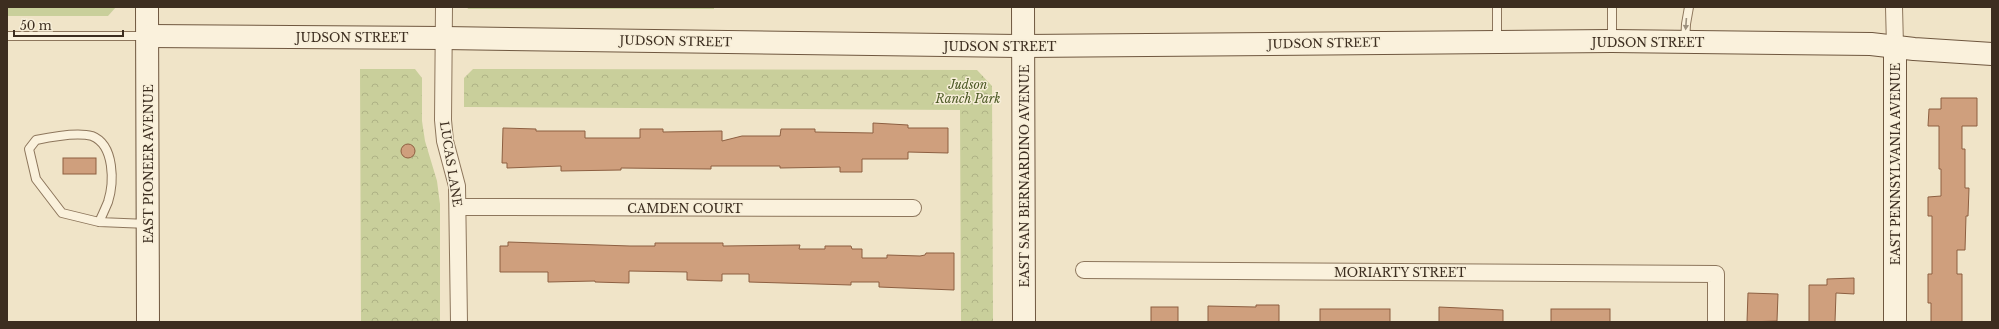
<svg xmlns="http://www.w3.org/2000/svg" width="1999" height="329" font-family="'Libre Baskerville',serif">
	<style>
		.grass { fill: #c9cf9b }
		.forest { fill: url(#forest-crowns) }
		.building { fill: #cf9f7d; stroke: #8d5f41 }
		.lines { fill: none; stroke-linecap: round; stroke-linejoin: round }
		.lane-casing { stroke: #8d765c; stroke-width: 10 }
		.street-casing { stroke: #8d765c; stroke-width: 18 }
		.secondary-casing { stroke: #6f573f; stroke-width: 24 }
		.lane { stroke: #faf1dc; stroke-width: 8 }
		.street { stroke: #faf1dc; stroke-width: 16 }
		.secondary { stroke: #faf1dc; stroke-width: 22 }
		.oneway { fill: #9c907e }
		.labels { text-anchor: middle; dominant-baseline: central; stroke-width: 3; stroke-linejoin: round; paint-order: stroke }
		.street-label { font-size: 12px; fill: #3d2e20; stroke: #f7eed8 }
		.park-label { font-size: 12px; font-style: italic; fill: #4d5a26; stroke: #f7eed8 }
	</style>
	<defs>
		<pattern id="forest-crowns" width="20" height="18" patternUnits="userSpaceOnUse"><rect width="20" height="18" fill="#c9cf9b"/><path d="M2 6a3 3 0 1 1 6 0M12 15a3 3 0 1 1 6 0" fill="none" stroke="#aeb285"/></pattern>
	</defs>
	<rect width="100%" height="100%" fill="#f0e4c8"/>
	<polygon class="grass" points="7,7 116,7 108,16 7,16"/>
	<g class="forest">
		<polygon points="467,7 714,7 714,9 468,9"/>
		<polygon points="360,69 415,69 422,78 422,121 425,141 437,181 440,204 440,322 361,322"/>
		<polygon points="473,69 977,70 992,86 993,322 961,322 960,110 464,107 464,78"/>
	</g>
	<g class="building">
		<polygon points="1941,98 1977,98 1977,126 1962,126 1962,149 1965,149 1965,188 1969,188 1968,216 1966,216 1965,250 1957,250 1957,274 1962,274 1962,322 1931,322 1931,303 1928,303 1928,274 1932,274 1932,216 1928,216 1928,197 1941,196 1941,169 1939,169 1939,126 1928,126 1929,109 1941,109"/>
		<polygon points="873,123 908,125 908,128 948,128 948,153 908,152 908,159 862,159 862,172 840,172 840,167 780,168 780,166 711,166 711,169 621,168 621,170 561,171 561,166 507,168 507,163 502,163 503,128 536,129 536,131 585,131 585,138 640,138 640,129 663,129 663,132 722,131 722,141 742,136 780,136 781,129 815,129 815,132 873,133"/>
		<circle cx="408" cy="151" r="7"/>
		<rect x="63" y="158" width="33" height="16"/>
		<polygon points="508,242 630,246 655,246 655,243 723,243 723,246 800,245 799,249 825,249 825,246 851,246 852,249 862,249 862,258 887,258 887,255 920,256 925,255 926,253 954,253 954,290 879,287 879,282 851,282 851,285 749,282 749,274 722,274 722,281 687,280 687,272 629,271 629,283 595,282 595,281 548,282 548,272 500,272 500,246 508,246"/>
		<polygon points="1854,278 1854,294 1836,293 1835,322 1809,322 1809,285 1827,285 1827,279"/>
		<polygon points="1748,293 1778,294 1777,321 1747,322"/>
		<polygon points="1256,305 1279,305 1279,322 1208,322 1208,306 1256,307"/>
		<rect x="1151" y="307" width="27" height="15"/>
		<polygon points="1439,307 1503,310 1503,322 1439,322"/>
		<rect x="1320" y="309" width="70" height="13"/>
		<rect x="1551" y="309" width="59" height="13"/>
	</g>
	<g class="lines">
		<g class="lane-casing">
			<g id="lane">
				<polyline points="7,36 147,36"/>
				<polyline points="1612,41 1612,7"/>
				<polyline points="1497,42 1497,7"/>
				<polyline points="1685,42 1686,24 1689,7"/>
				<path d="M99 222C102 216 105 209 108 202 114 183 115 145 92 136 78 132 50 137 36 140L29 149 36 179 62 213 99 222 148 224"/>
			</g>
		</g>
		<g class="street-casing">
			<g id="street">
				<polyline points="444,7 443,120 445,141 457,186 459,322"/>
				<polyline points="1894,7 1895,46"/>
				<polyline points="458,207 913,208"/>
				<polyline points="1084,270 1716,274 1716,322"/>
			</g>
		</g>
		<g class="secondary-casing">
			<g id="secondary">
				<polyline points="147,7 148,322"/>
				<polyline points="1023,7 1024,322"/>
				<polyline points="148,36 444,38 1024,46 1612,41 1871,44 1914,49 1992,54"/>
				<polyline points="1895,322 1895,46"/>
			</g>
		</g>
		<use href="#lane" class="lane"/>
		<use href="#street" class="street"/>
		<use href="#secondary" class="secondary"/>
	</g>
	<defs><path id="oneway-solid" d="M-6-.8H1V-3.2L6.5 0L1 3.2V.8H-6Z"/></defs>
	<use class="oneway" href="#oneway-solid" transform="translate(1686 24) rotate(94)"/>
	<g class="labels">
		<g class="street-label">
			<text x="352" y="37">JUDSON STREET</text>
			<text transform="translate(676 41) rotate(1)">JUDSON STREET</text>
			<text x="1648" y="42">JUDSON STREET</text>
			<text transform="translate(1324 43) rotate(-1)">JUDSON STREET</text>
			<text x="1000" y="46">JUDSON STREET</text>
			<text transform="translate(148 164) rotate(-90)">EAST PIONEER AVENUE</text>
			<text transform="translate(451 164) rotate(81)">LUCAS LANE</text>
			<text transform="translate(1895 164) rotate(-90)">EAST PENNSYLVANIA AVENUE</text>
			<text transform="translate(1024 176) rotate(-90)">EAST SAN BERNARDINO AVENUE</text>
			<text x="685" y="208">CAMDEN COURT</text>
			<text x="1400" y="272">MORIARTY STREET</text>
		</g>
		<g class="park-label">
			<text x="968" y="84">Judson<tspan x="968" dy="14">Ranch Park</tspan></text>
		</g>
	</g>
	<rect width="1999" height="329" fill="none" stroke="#3d2e20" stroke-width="16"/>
	<path d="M14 30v6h109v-6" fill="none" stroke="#3d2e20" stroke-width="2"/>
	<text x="20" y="30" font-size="12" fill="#3d2e20" stroke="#f7eed8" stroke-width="3" paint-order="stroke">50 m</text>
</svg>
